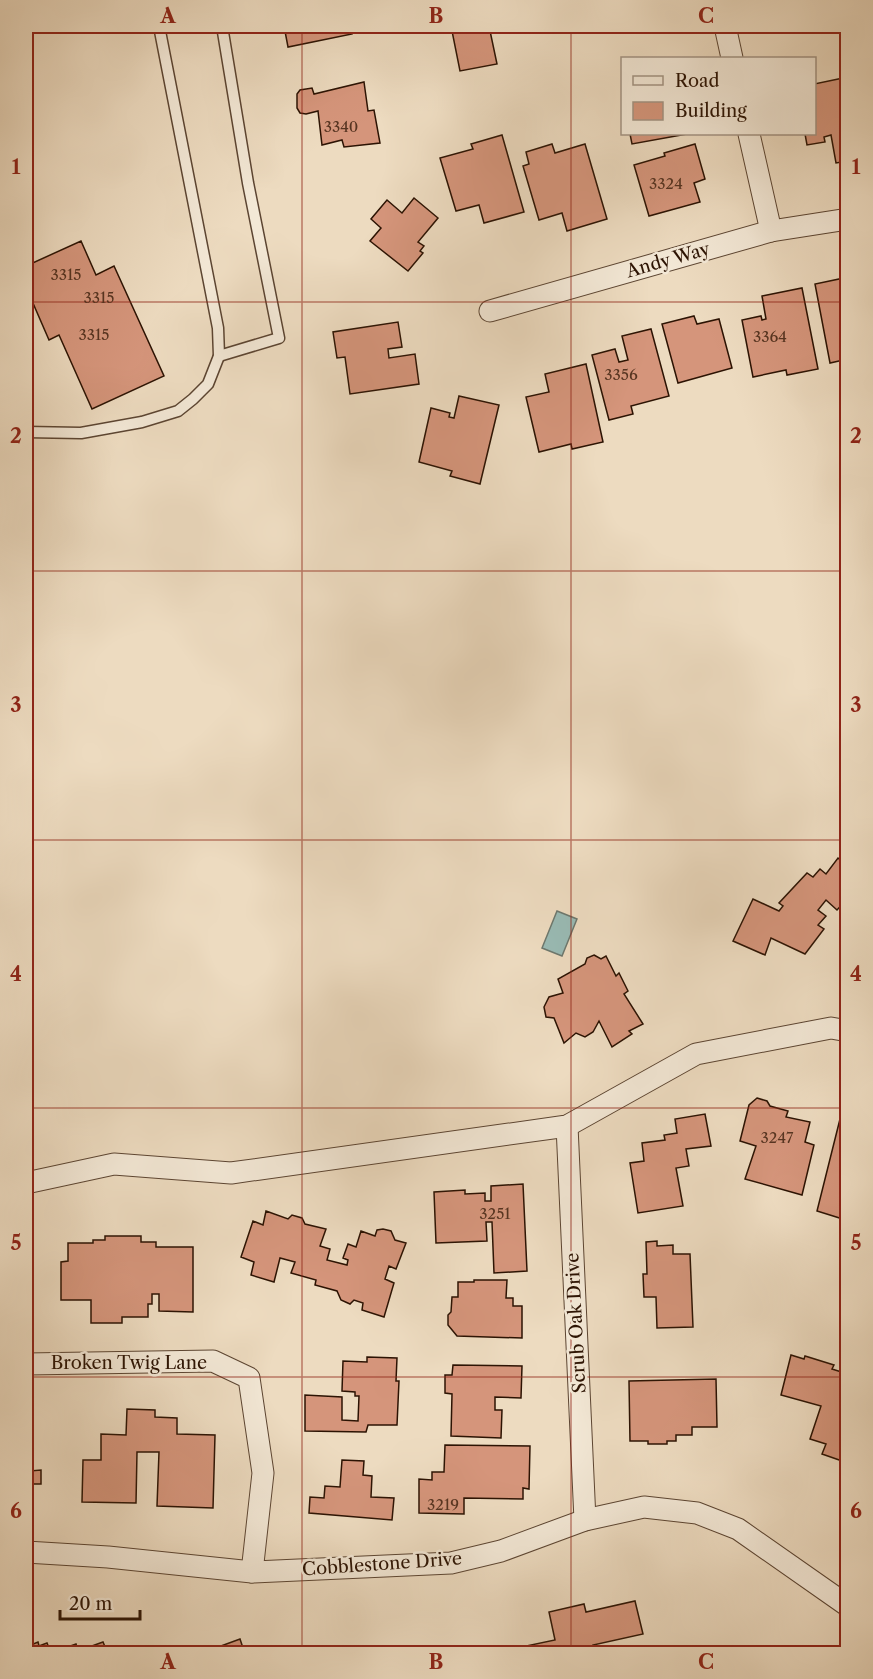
<svg xmlns="http://www.w3.org/2000/svg" width="873" height="1679" font-family="'Libre Caslon Text',serif">
	<style>
		.water { fill: #99bbb5; stroke: #6d786e; stroke-width: 1.5 }
		.building { fill: #d5957b; stroke: #2c1303; stroke-width: 1.5 }
		.lines { fill: none; stroke-linecap: round; stroke-linejoin: round }
		.service-casing { stroke: #5c4532; stroke-width: 13 }
		.minor-casing { stroke: #5c4532; stroke-width: 23 }
		.service { stroke: #f3e8d6; stroke-width: 10 }
		.minor { stroke: #f3e8d6; stroke-width: 21 }
		.grid { fill: none; stroke: #8f2418; stroke-width: 1.5; stroke-opacity: 0.55 }
		.labels { text-anchor: middle; dominant-baseline: central; stroke-width: 5; stroke-linejoin: round; paint-order: stroke }
		.number-label { font-size: 15px; fill: #563421 }
		.street-label { font-size: 18px; fill: #2c1303; stroke: #f3e8d6 }
		.neatline { fill: none; stroke: #8f2418; stroke-width: 2 }
		.grid-label { font-size: 20px; text-anchor: middle; font-weight: bold; fill: #8f2418 }
	</style>
	<rect width="100%" height="100%" fill="#eddbc0"/>
	<filter id="stains"><feTurbulence type="fractalNoise" baseFrequency=".00333" numOctaves="4"/><feColorMatrix values="0 0 0 0 .2 0 0 0 0 .09 0 0 0 0 .02 0 0 0 .5 -.17"/></filter>
	<radialGradient id="worn" r=".72"><stop offset=".6" stop-color="#630" stop-opacity="0"/><stop offset="1" stop-color="#630" stop-opacity=".3"/></radialGradient>
	<polygon class="water" points="557,911 577,919 562,956 542,948"/>
	<g class="building">
		<polygon points="284,26 350,26 352,34 288,47"/>
		<polygon points="451,26 489,26 497,64 460,71"/>
		<polygon points="848,77 848,161 836,163 831,135 824,137 825,142 807,145 805,134 814,134 814,84"/>
		<polygon points="364,82 368,111 374,110 380,143 344,147 342,140 322,145 318,111 306,114 300,113 297,108 297,94 300,90 312,88 314,94"/>
		<polygon points="630,134 687,134 632,144"/>
		<polygon points="502,135 524,212 484,223 479,205 456,211 440,158 473,149 471,144"/>
		<polygon points="552,144 555,153 585,144 607,219 567,231 562,213 539,220 523,166 529,164 526,152"/>
		<polygon points="695,144 705,179 694,183 700,202 649,216 634,165 665,156 664,153"/>
		<polygon points="414,198 438,218 418,242 424,246 420,251 423,253 408,271 370,241 381,228 371,219 387,200 402,213"/>
		<polygon points="81,241 96,275 114,266 164,376 92,409 59,335 49,340 26,287 26,266"/>
		<polygon points="844,278 848,295 848,359 830,363 815,284"/>
		<polygon points="802,288 818,369 787,375 786,370 753,377 742,320 761,316 762,320 766,319 762,296"/>
		<polygon points="694,316 697,324 719,319 732,368 678,383 662,324"/>
		<polygon points="398,322 402,347 388,349 389,358 415,354 419,384 350,394 345,357 337,358 333,332"/>
		<polygon points="651,329 669,396 631,406 633,414 609,420 592,355 615,349 619,362 628,360 622,336"/>
		<polygon points="586,364 603,442 572,449 571,444 539,452 526,397 549,392 545,374"/>
		<polygon points="459,396 499,405 480,484 450,476 452,471 419,462 431,408 450,413 449,417 454,418"/>
		<polygon points="838,858 848,867 848,898 837,910 826,900 818,910 826,916 818,925 824,929 805,954 771,938 765,955 733,941 753,899 779,911 783,906 779,903 807,873 813,877 820,869 826,874"/>
		<polygon points="594,955 601,959 606,956 616,976 619,973 628,991 624,994 643,1024 629,1031 632,1034 612,1047 599,1021 593,1032 585,1037 576,1033 564,1043 554,1018 546,1017 544,1007 549,997 563,993 558,979 585,964 587,958"/>
		<polygon points="847,1091 848,1214 846,1220 817,1211"/>
		<polygon points="757,1098 767,1101 770,1106 788,1111 786,1117 810,1122 805,1142 814,1145 802,1195 745,1179 756,1146 740,1141 749,1105"/>
		<polygon points="705,1114 711,1146 686,1149 689,1166 676,1168 683,1206 638,1213 630,1163 644,1161 642,1143 665,1140 664,1135 677,1133 675,1119"/>
		<polygon points="523,1184 527,1271 494,1273 492,1222 486,1222 487,1241 436,1243 434,1192 465,1190 465,1194 485,1193 485,1201 491,1201 491,1186"/>
		<polygon points="266,1211 288,1219 292,1215 302,1218 305,1224 326,1229 320,1246 330,1249 327,1260 347,1265 348,1260 343,1258 348,1244 356,1247 361,1231 375,1236 377,1230 383,1229 391,1231 395,1240 406,1243 396,1269 389,1266 385,1279 394,1283 384,1317 362,1310 363,1303 354,1300 350,1304 341,1300 337,1291 315,1285 316,1280 291,1273 295,1262 280,1258 274,1282 251,1275 254,1262 241,1257 253,1221 263,1225"/>
		<polygon points="105,1236 141,1236 141,1242 156,1242 156,1247 193,1247 193,1312 159,1311 159,1294 152,1294 152,1304 148,1304 148,1317 122,1317 122,1323 91,1323 91,1300 61,1300 61,1262 68,1261 68,1243 93,1243 93,1240 105,1240"/>
		<polygon points="657,1241 657,1246 673,1245 673,1254 690,1254 693,1327 657,1328 656,1297 644,1297 643,1274 647,1274 646,1242"/>
		<polygon points="474,1280 507,1280 506,1298 513,1298 513,1306 522,1306 522,1338 457,1336 448,1325 448,1315 451,1312 452,1297 458,1297 458,1282 474,1282"/>
		<polygon points="791,1355 804,1359 805,1356 834,1365 832,1369 848,1374 848,1453 845,1462 822,1454 826,1444 810,1439 821,1406 781,1395"/>
		<polygon points="367,1357 397,1358 396,1381 399,1381 397,1425 368,1425 366,1432 305,1431 305,1395 342,1397 342,1420 358,1421 359,1396 355,1396 355,1392 342,1391 343,1361 367,1362"/>
		<polygon points="453,1365 522,1366 521,1398 495,1397 495,1410 502,1410 501,1438 451,1436 452,1394 445,1393 445,1375 452,1375"/>
		<polygon points="716,1379 717,1427 692,1427 692,1435 676,1435 676,1441 667,1441 667,1444 648,1444 648,1441 630,1441 629,1381"/>
		<polygon points="127,1409 155,1410 155,1417 177,1418 177,1434 215,1435 213,1508 157,1506 159,1452 137,1452 136,1503 82,1502 83,1460 101,1460 101,1434 126,1435"/>
		<polygon points="26,1437 29,1437 30,1471 41,1470 41,1484 26,1484"/>
		<polygon points="445,1445 530,1446 529,1489 523,1488 523,1499 464,1498 464,1514 419,1513 419,1479 432,1480 432,1472 444,1472"/>
		<polygon points="342,1460 364,1461 363,1475 372,1476 371,1497 394,1498 392,1520 309,1513 310,1497 324,1498 325,1486 340,1487"/>
		<polygon points="635,1601 643,1634 593,1645 595,1654 528,1654 526,1646 555,1640 549,1612 584,1604 586,1612"/>
		<polygon points="240,1639 245,1654 211,1654 210,1650"/>
		<polygon points="38,1642 39,1646 47,1643 51,1653 76,1644 78,1651 103,1642 108,1654 26,1654 26,1647"/>
	</g>
	<g class="lines">
		<g class="service-casing">
			<g id="service">
				<polyline points="219,356 279,338 248,183 222,26"/>
				<polyline points="26,432 81,433 142,422 178,411 193,399 208,384 219,356 218,328 159,26"/>
			</g>
		</g>
		<g class="minor-casing">
			<g id="minor">
				<polyline points="725,26 732,58"/>
				<polyline points="749,134 771,231"/>
				<polyline points="490,311 771,231 848,219"/>
				<polyline points="567,1126 585,1520"/>
				<polyline points="26,1183 114,1164 231,1173 567,1126 696,1054 831,1028 848,1031"/>
				<polyline points="26,1364 213,1361 249,1378 263,1473 252,1572"/>
				<polyline points="26,1552 108,1557 252,1572 451,1563 501,1551 585,1520 644,1507 697,1513 738,1529 848,1606"/>
			</g>
		</g>
		<use href="#service" class="service"/>
		<use href="#minor" class="minor"/>
	</g>
	<path class="grid" d="M302 26V1654M571 26V1654M26 302H848M26 571H848M26 840H848M26 1108H848M26 1377H848"/>
	<g class="labels">
		<g class="number-label">
			<text x="341" y="126">3340</text>
			<text x="666" y="183">3324</text>
			<text x="66" y="274">3315</text>
			<text x="99" y="297">3315</text>
			<text x="94" y="334">3315</text>
			<text x="770" y="336">3364</text>
			<text x="621" y="374">3356</text>
			<text x="777" y="1137">3247</text>
			<text x="495" y="1213">3251</text>
			<text x="443" y="1504">3219</text>
		</g>
		<g class="street-label">
			<text transform="translate(668 260) rotate(-16)">Andy Way</text>
			<text transform="translate(576 1323) rotate(-93)">Scrub Oak Drive</text>
			<text x="129" y="1363">Broken Twig Lane</text>
			<text transform="translate(382 1564) rotate(-4)">Cobblestone Drive</text>
		</g>
	</g>
	<rect width="873" height="1679" fill="none" stroke="#eddbc0" stroke-width="66"/>
	<rect x="621" y="57" width="195" height="78" fill="#f3e8d6" stroke="#a39382" stroke-width="1.5"/>
	<rect x="633" y="76" width="30" height="9" fill="#f3e8d6" stroke="#a39382" stroke-width="1.5"/>
	<text x="675" y="87" font-size="18" fill="#2c1303">Road</text>
	<rect x="633" y="102" width="30" height="18" fill="#d5957b" stroke="#a39382" stroke-width="1.5"/>
	<text x="675" y="117" font-size="18" fill="#2c1303">Building</text>
	<path d="M60 1610v9h80v-9" fill="none" stroke="#2c1303" stroke-width="3"/>
	<text x="69" y="1610" font-size="18" fill="#2c1303" stroke="#f3e8d6" stroke-width="4.5" paint-order="stroke">20 m</text>
	<rect x="33" y="33" width="807" height="1613" class="neatline"/>
	<g class="grid-label">
		<text x="168" y="23">A</text>
		<text x="436" y="23">B</text>
		<text x="706" y="23">C</text>
		<text x="16" y="174">1</text>
		<text x="856" y="174">1</text>
		<text x="16" y="443">2</text>
		<text x="856" y="443">2</text>
		<text x="16" y="712">3</text>
		<text x="856" y="712">3</text>
		<text x="16" y="981">4</text>
		<text x="856" y="981">4</text>
		<text x="16" y="1250">5</text>
		<text x="856" y="1250">5</text>
		<text x="16" y="1518">6</text>
		<text x="856" y="1518">6</text>
		<text x="168" y="1669">A</text>
		<text x="436" y="1669">B</text>
		<text x="706" y="1669">C</text>
	</g>
	<rect width="100%" height="100%" filter="url(#stains)"/>
	<rect width="100%" height="100%" fill="url(#worn)"/>
</svg>
